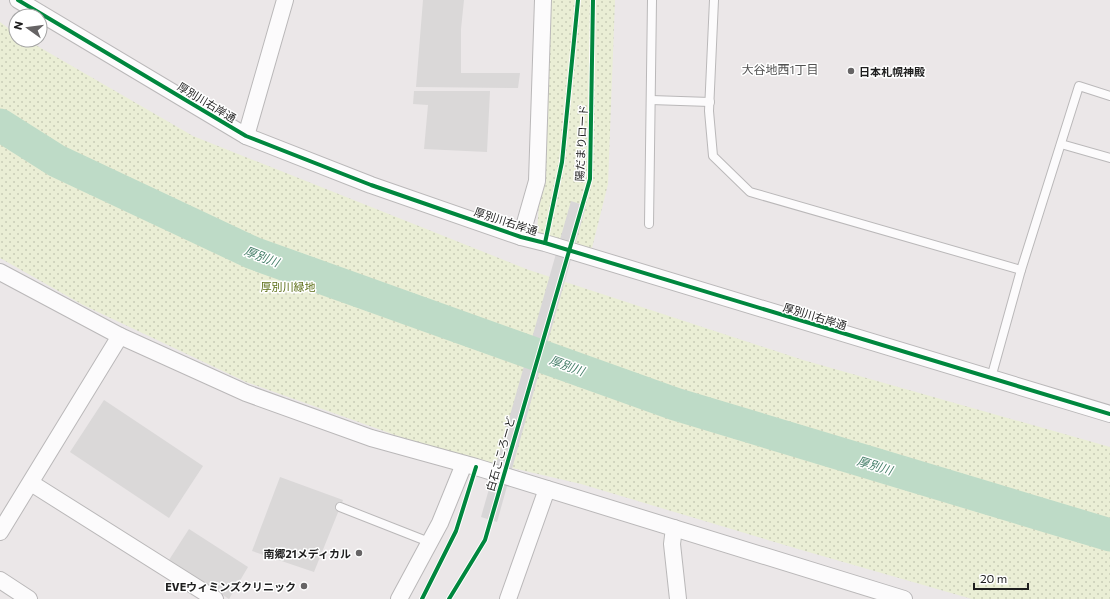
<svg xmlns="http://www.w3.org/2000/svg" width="1110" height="599" font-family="Commissioner,'Noto Sans JP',sans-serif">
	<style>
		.park { fill: url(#park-dots) }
		.parking { fill: #dad8d8 }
		.pier { fill: #d8d6d7 }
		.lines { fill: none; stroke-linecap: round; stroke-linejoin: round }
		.river { stroke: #bedbc7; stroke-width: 33 }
		.service-casing { stroke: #bab8b9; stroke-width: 10 }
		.minor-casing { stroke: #bab8b9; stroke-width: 18 }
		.service { stroke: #fcfbfc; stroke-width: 8 }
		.minor { stroke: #fcfbfc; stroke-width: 16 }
		.cycleway-casing { stroke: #fff; stroke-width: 6 }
		.cycleway { stroke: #00873e; stroke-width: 4 }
		.poi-dot { fill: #666465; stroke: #fff; stroke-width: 1.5 }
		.labels { text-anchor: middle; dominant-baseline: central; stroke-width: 3; stroke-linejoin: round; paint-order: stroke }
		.poi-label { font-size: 11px; font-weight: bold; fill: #1e1e1e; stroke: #fff; text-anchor: end }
		.street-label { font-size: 11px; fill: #1e1e1e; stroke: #fff }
		.park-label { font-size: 11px; fill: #5d6f18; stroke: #fff }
		.neighbourhood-label { font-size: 12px; fill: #515151; stroke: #fff }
		.water-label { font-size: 12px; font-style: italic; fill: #447e68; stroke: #fff }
	</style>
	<defs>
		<pattern id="park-dots" width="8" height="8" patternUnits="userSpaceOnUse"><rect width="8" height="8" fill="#eaeed5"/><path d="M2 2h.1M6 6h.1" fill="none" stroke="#c8ccb6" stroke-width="1.8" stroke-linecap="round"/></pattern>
	</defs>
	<rect width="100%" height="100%" fill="#ebe7e8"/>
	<g class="park">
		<polygon points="551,0 615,0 608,184 591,252 537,235"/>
		<polygon points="0,22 16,34 16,40 27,40 193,136 529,270 803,360 1110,447 1110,599 972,599 798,549 581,484 440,451 246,382 83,305 0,258"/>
	</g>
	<g class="parking">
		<polygon points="423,0 464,0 461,29 461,73 520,73 518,88 416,87"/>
		<polygon points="414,91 490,91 487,152 424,149 428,105 413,104"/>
		<polygon points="104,400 203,466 169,518 70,452"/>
		<polygon points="280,477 343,500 314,572 252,551"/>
		<polygon points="189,529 248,567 229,599 169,560"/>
	</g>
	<polygon class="pier" points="571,201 586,206 497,522 481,517"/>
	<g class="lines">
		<polyline class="river" points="0,125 57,161 253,253 675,404 1110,535"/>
		<g class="service-casing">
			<g id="service">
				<polyline points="714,0 709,111 713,156 750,192 1021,270"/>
				<polyline points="651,100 710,102"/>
				<polyline points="1061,144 1110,158"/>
				<polyline points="649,224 652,0"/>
				<polyline points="991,378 1021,270 1079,86 1110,96"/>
				<polyline points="340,507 429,542"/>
			</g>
		</g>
		<g class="minor-casing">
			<g id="minor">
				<polyline points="18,0 246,136 371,185 521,237 545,243 1110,414"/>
				<polyline points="246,136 285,0"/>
				<polyline points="521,237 537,181 543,0"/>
				<polyline points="0,272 120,336 246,393 371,438 476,467 904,599"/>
				<polyline points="31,483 215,599"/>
				<polyline points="674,528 672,544 678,599"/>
				<polyline points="0,532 120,336"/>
				<polyline points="0,580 29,599"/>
				<polyline points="399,599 440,523 464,464"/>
				<polyline points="508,599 547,489"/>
			</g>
		</g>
		<use href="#service" class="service"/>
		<use href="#minor" class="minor"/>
		<g class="cycleway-casing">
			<g id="cycleway">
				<polyline points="18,0 246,136 371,185 521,237 545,243 1110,414"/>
				<polyline points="545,243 562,162 578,0"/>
				<polyline points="422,599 456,531 476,467"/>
				<polyline points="449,599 485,540 590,179 593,0"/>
			</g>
		</g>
		<use href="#cycleway" class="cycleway"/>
	</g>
	<g class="poi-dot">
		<circle cx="851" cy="71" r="4"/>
		<circle cx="359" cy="553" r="4"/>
		<circle cx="304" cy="586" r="4"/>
	</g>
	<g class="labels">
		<g class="poi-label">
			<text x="859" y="71" text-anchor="start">日本札幌神殿</text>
			<text x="351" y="553">南郷21メディカル</text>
			<text x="296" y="586">EVEウィミンズクリニック</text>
		</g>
		<g class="street-label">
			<text transform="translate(207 102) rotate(31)">厚別川右岸通</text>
			<text transform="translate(581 143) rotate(-87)">陽だまりロード</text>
			<text transform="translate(506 221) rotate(18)">厚別川右岸通</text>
			<text transform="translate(815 316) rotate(17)">厚別川右岸通</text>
			<text transform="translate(500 454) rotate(-74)">白石こころーど</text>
		</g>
		<g class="park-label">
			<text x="288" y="286">厚別川緑地</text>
		</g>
		<g class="neighbourhood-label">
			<text x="780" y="69">大谷地西1丁目</text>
		</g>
		<g class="water-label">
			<text transform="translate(262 256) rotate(21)">厚別川</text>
			<text transform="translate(567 365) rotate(20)">厚別川</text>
			<text transform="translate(875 465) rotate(17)">厚別川</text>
		</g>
	</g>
	<g transform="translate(28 28) rotate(284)"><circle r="19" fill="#ffffff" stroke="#a5a5a5"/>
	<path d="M0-3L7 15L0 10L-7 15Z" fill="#666465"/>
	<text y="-6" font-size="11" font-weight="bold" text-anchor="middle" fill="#1e1e1e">N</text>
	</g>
	<path d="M974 583v6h54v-6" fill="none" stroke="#1e1e1e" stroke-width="2"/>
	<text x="980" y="583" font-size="12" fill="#1e1e1e" stroke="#ffffff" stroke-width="3" paint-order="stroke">20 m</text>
</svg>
